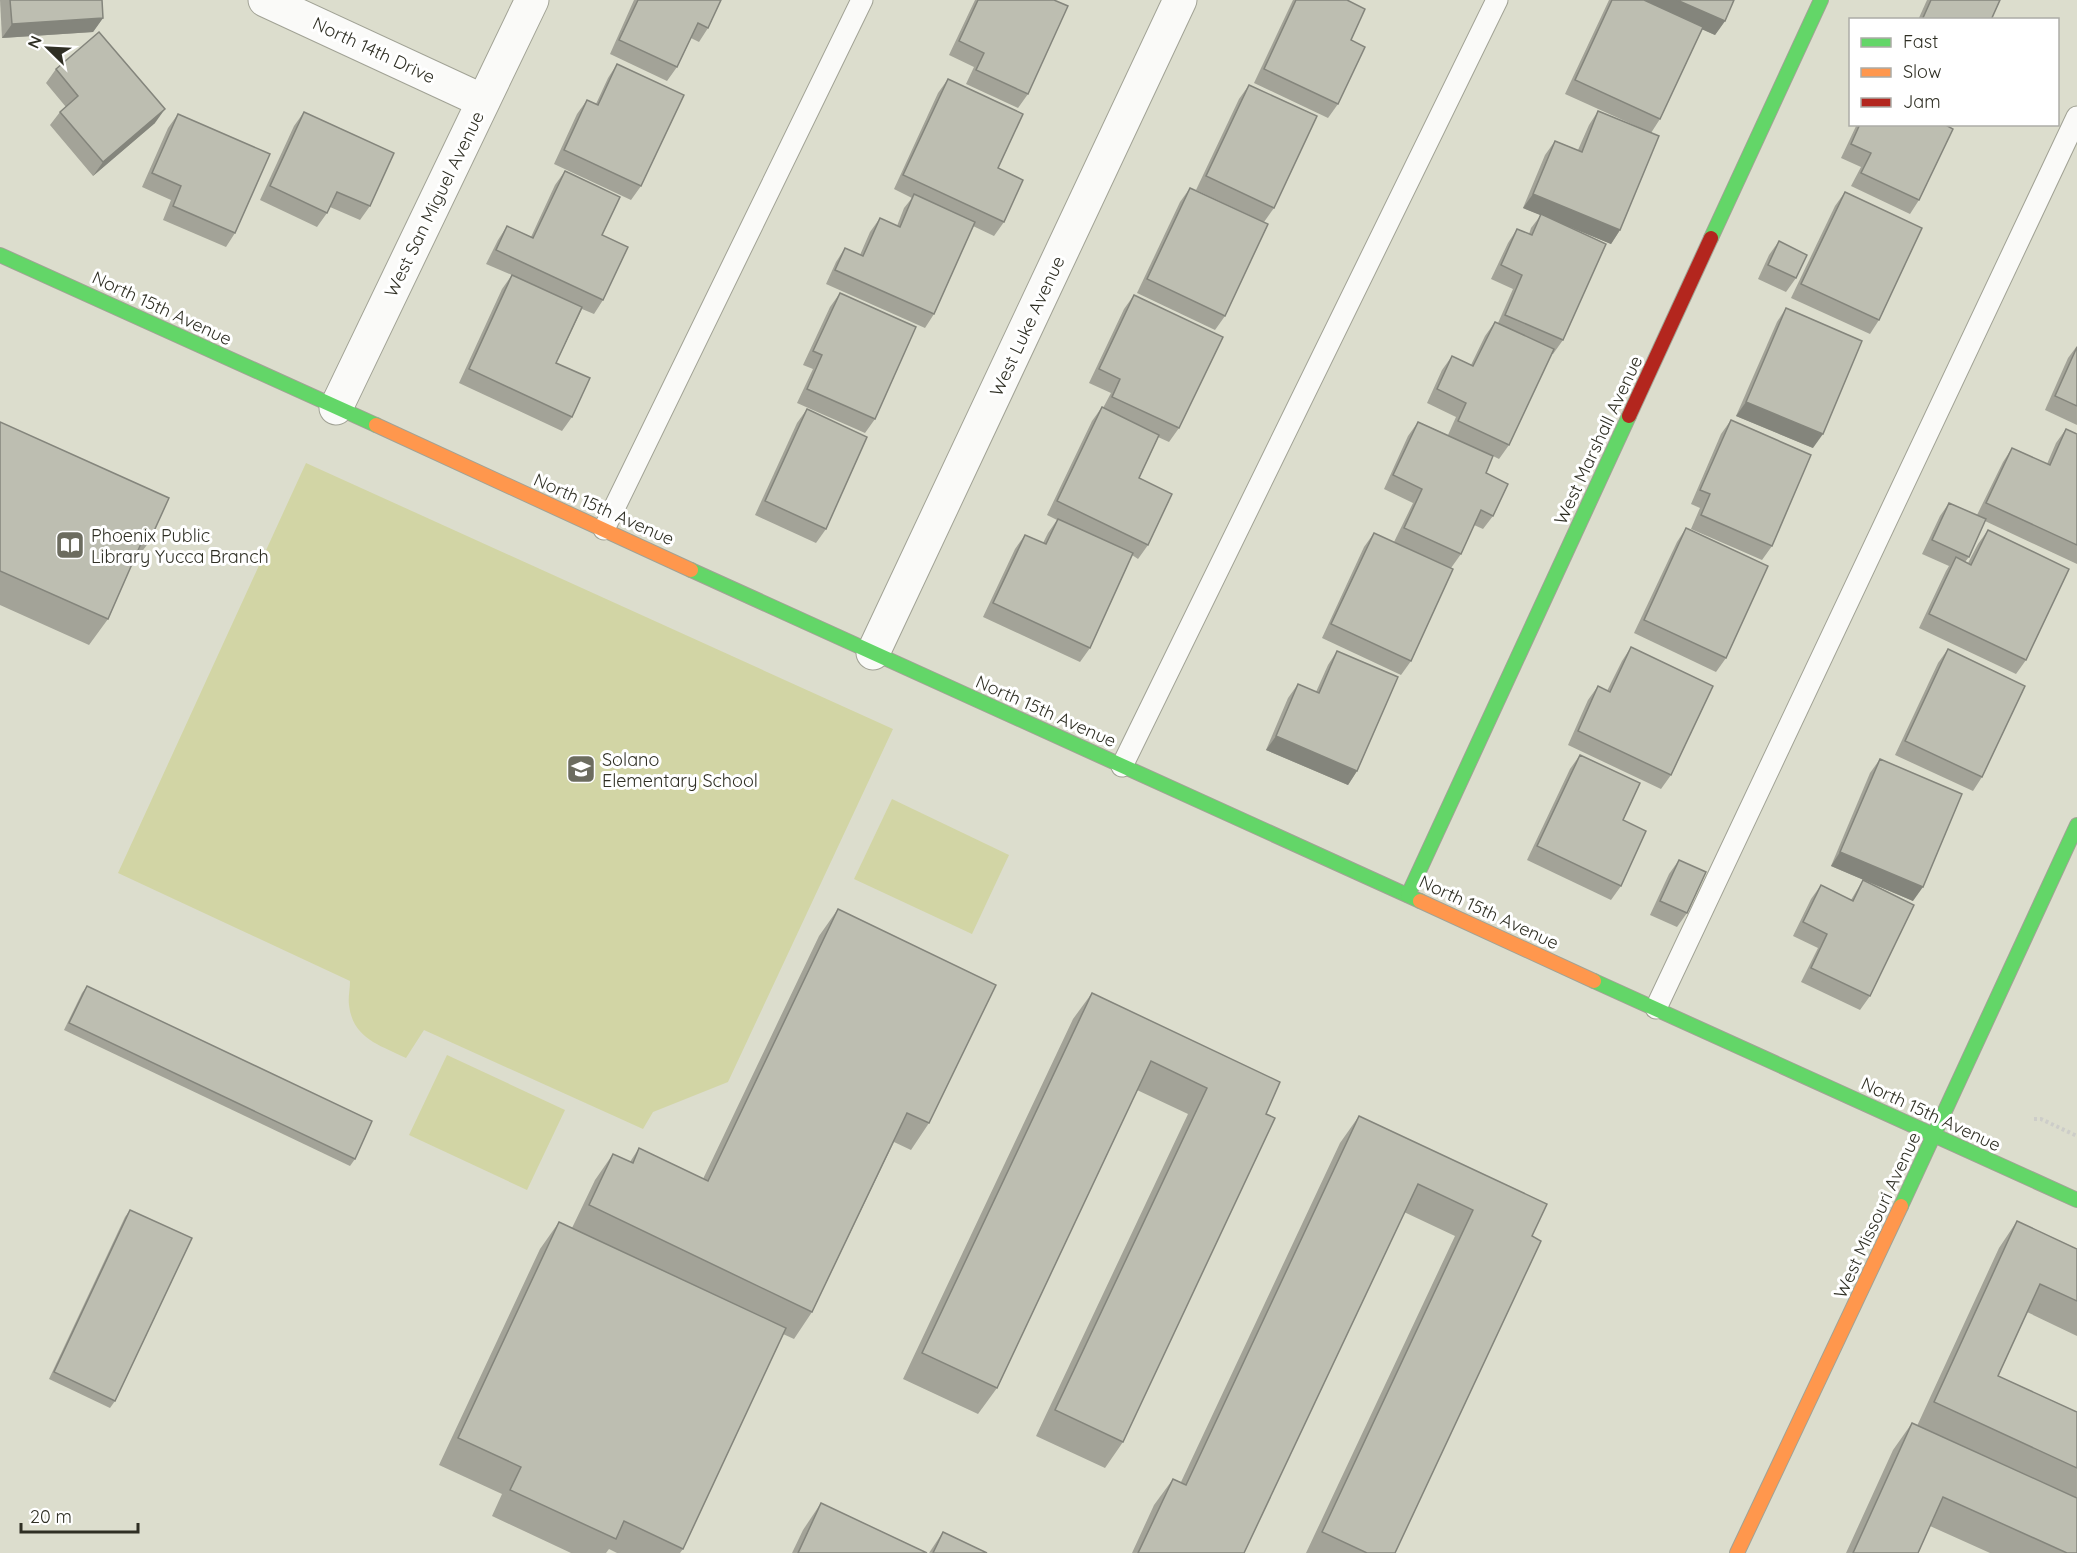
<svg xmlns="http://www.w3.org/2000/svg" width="2077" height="1553" font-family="Quicksand,sans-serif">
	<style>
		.green { fill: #d2d5a5 }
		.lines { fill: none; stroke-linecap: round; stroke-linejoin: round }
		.lane-casing { stroke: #a1a295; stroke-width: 23 }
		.street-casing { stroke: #a1a295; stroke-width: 35 }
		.fast-casing { stroke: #a1a295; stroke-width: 16 }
		.slow-casing { stroke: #a1a295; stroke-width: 16 }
		.jam-casing { stroke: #a1a295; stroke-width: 16 }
		.path { stroke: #cdcdc9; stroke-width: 4; stroke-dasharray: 3 3; stroke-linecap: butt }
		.lane { stroke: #fafaf8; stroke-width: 21 }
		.street { stroke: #fafaf8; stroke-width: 33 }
		.fast { stroke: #63d668; stroke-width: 14 }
		.slow { stroke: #ff974d; stroke-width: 14 }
		.jam { stroke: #b3261e; stroke-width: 14 }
		.wall { fill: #a3a398 }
		.shaded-wall { fill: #84857c }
		.building { fill: #bdbeb1; stroke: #84857c; stroke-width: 1.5 }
		.labels { text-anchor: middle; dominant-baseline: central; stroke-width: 6; stroke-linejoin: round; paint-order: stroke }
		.street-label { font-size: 18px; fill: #2f2f24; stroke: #fff }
		.poi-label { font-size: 18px; fill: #2f2f24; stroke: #fff; text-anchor: start }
	</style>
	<rect width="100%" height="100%" fill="#dcddcd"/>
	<g class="green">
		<path d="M306 463 893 729 728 1082 653 1112 643 1129 424 1030 406 1058C380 1045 353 1039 349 1005 348 998 350 989 350 981L118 873Z"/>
		<polygon points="892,799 1009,855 972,934 854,879"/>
		<polygon points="447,1055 565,1110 527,1190 409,1135"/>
	</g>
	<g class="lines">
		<g class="lane-casing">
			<g id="lane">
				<polyline points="604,529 862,0"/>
				<polyline points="1122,766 1497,0"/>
				<polyline points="1656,1008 2077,117"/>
			</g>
		</g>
		<g class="street-casing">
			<g id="street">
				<polyline points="265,0 483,101"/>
				<polyline points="336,408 532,0"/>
				<polyline points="873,653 1180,0"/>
			</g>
		</g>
		<g class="fast-casing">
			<g id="fast">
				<polyline points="1711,238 1821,0"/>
				<polyline points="0,255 376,425"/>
				<polyline points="691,570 1420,901"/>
				<polyline points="1408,895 1629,416"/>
				<polyline points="1594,981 2077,1200"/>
				<polyline points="1901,1206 2077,825"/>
			</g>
		</g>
		<g class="slow-casing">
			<g id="slow">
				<polyline points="376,425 691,570"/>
				<polyline points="1420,901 1594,981"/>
				<polyline points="1737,1553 1901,1206"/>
			</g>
		</g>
		<g class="jam-casing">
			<polyline id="jam" points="1629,416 1711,238"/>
		</g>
		<polyline class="path" points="2034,1119 2041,1119 2077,1136"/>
		<use href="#lane" class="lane"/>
		<use href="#street" class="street"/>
		<use href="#fast" class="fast"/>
		<use href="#slow" class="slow"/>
		<use href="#jam" class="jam"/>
	</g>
	<g class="wall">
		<polygon points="0,0 102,0 103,18 93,32 2,38"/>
		<polygon points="634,0 721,0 708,28 699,42 691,38 677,67 667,81 610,54"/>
		<polygon points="975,0 1054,0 1028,94 1018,108 966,84 974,67 949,55"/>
		<polygon points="1293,0 1347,0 1351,40 1338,104 1328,118 1254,83"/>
		<polygon points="1609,0 1734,0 1725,21 1715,35 1702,29 1660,119 1651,133 1620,230 1611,244 1564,224 1563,340 1553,354 1551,354 1509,445 1499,459 1493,456 1486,473 1493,516 1483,529 1474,525 1461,554 1451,568 1394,542 1413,503 1384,489 1408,436 1418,422 1448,435 1456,417 1427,403 1442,370 1452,356 1471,365 1485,336 1495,322 1498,323 1513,289 1491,279 1508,243 1517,229 1529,234 1531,228 1541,215 1523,208 1545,155 1555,141 1578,150 1589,125 1598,111 1647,131 1565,94"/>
		<polygon points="1927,0 2000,0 1991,20 1918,20"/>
		<polygon points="617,64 641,186 631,200 554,164 577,114 587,100 596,104 608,78"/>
		<polygon points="56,69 155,123 93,176 50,125 60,112 66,107 46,83"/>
		<polygon points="948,79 998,168 1004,222 994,236 973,226 934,314 925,328 826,284 836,262 845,248 860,255 870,232 880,218 897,226 904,208 912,198 894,189 938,93"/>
		<polygon points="1249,85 1274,208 1264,222 1196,190 1239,99"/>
		<polygon points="304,112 370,206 360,220 330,207 327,213 317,227 260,200 294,126"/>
		<polygon points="178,114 235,233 226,247 163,220 171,200 142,187 168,128"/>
		<polygon points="1857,124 1944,124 1919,200 1910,214 1851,186 1861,167 1841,158"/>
		<polygon points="565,171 602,235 603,300 594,314 582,309 556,363 572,417 562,431 459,383 502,289 512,275 486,264 498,240 507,226 531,237 555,185"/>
		<polygon points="1190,188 1225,316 1215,330 1137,293 1180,202"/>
		<polygon points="1845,192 1879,320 1870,334 1791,298 1835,206"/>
		<polygon points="1779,241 1796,278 1786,292 1758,279 1769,255"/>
		<polygon points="840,293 875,419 865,433 797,403 813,369 803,365 830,307"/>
		<polygon points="1134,295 1179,428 1169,442 1158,437 1139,478 1148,545 1138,559 1132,555 1090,648 1080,662 983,617 1015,549 1025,535 1043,543 1048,533 1057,520 1047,515 1092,421 1102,407 1103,408 1111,393 1089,383 1124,309"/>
		<polygon points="1786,308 1813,448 1736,416 1777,322"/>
		<polygon points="2077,346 2077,425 2045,410 2068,358"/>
		<polygon points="807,409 826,529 816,543 755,515 797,423"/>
		<polygon points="1731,420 1772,546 1762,560 1691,529 1700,508 1691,504 1721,434"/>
		<polygon points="0,422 149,542 130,568 108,619 89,645 0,605"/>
		<polygon points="2066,429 2077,434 2077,564 1985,521 1969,557 1965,562 1968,563 1978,544 1988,530 2026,660 2016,674 1919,628 1946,571 1949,566 1922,554 1940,516 1949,503 1977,515 2003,462 2012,448 2047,464 2056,443"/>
		<polygon points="1686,528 1726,658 1716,672 1634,633 1677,542"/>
		<polygon points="1374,533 1411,661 1401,675 1322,638 1364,547"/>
		<polygon points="1631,647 1671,775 1661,789 1568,745 1588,700 1598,686 1607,691 1622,661"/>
		<polygon points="1948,649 1982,777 1973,791 1895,755 1938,663"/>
		<polygon points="1337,651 1357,771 1348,785 1266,750 1288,698 1298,684 1316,692 1328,665"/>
		<polygon points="1580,755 1623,820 1621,886 1611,900 1527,860 1570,769"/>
		<polygon points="1880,759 1913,901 1831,866 1870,773"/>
		<polygon points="1679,860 1687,913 1677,927 1650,915 1669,874"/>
		<polygon points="1863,880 1870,996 1860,1010 1801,982 1818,948 1793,936 1811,899 1821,885 1851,900"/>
		<polygon points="838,909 929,1123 911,1150 894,1142 812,1312 794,1339 783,1334 683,1549 680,1553 617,1553 609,1549 606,1553 571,1553 492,1516 502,1494 439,1465 540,1249 559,1222 572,1228 595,1180 613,1154 630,1162 639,1148 703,1179 819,936"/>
		<polygon points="87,986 355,1159 350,1166 64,1030 82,993"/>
		<polygon points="1092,993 1266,1114 1123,1442 1105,1468 1036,1436 1188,1114 1137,1090 997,1388 978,1414 903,1379 1073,1019"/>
		<polygon points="1359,1116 1532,1236 1395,1553 1306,1553 1455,1236 1404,1212 1244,1553 1132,1553 1154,1505 1173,1479 1181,1482 1340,1143"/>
		<polygon points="130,1210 115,1401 110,1408 49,1379 125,1217"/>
		<polygon points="2017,1221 2077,1249 2077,1336 2027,1312 1998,1376 2077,1412 2077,1553 1990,1553 1930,1526 1918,1553 1846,1553 1893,1450 1912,1423 1917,1426 1999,1248"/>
		<polygon points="821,1503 927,1553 792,1553 803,1530"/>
		<polygon points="943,1532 987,1553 929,1553"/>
	</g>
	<g class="shaded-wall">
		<polygon points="1635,0 1677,0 1725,21 1715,35"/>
		<polygon points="103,18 93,32 2,38 12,24"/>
		<polygon points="165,109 155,123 93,176 103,162"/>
		<polygon points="1533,194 1620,230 1611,244 1523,208"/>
		<polygon points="1746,402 1823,434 1813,448 1736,416"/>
		<polygon points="1276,736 1357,771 1348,785 1266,750"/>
		<polygon points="1840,852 1923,887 1913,901 1831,866"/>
	</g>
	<g class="building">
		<polygon points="10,0 102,0 103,18 12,24"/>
		<polygon points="638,0 721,0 708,28 698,23 677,67 619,40"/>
		<polygon points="978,0 1054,0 1068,6 1028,94 976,70 984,53 959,41"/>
		<polygon points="1296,0 1347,0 1365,9 1351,40 1365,47 1338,104 1264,69"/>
		<polygon points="1612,0 1644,0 1703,27 1660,119 1575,80"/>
		<polygon points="1677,0 1734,0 1725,21"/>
		<polygon points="1931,0 2000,0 1991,20 1922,20"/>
		<polygon points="99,32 165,109 103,162 60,112 78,96 56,69"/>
		<polygon points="617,64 684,95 641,186 564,150 587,100 598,105"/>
		<polygon points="948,79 1023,114 998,168 1023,180 1004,222 903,175"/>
		<polygon points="1249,85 1317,116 1274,208 1206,176"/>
		<polygon points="1598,111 1659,136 1620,230 1533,194 1555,141 1582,152"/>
		<polygon points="304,112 394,153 370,206 337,192 327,213 270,186"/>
		<polygon points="178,114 270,154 235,233 173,206 181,186 152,173"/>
		<polygon points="1860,124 1944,124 1953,129 1919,200 1861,173 1871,153 1851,144"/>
		<polygon points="565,171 620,197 602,235 628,247 603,300 496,250 507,226 533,238"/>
		<polygon points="1190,188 1268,224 1225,316 1147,279"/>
		<polygon points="1845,192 1922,228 1879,320 1801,284"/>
		<polygon points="914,194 975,222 934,314 835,270 845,248 863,256 880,218 900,227"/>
		<polygon points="1541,214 1606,244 1563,340 1505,315 1522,275 1501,265 1517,229 1532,235"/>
		<polygon points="1779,241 1807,255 1796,278 1768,265"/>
		<polygon points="512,275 582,307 556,363 590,378 572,417 469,369"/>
		<polygon points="840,293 916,327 875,419 807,389 822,355 813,351"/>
		<polygon points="1134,295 1223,337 1179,428 1112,397 1120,379 1099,369"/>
		<polygon points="1786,308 1862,341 1823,434 1746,402"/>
		<polygon points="1495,322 1554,349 1509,445 1458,421 1466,403 1437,389 1452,356 1473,366"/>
		<polygon points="2077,347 2077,406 2055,396"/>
		<polygon points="1102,407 1159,435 1139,478 1172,494 1148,545 1057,501"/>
		<polygon points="807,409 867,437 826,529 765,501"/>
		<polygon points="1731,420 1811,455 1772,546 1701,515 1710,494 1700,490"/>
		<polygon points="0,422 169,498 149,542 143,539 108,619 0,571"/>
		<polygon points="1418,422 1493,456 1486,473 1508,484 1493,516 1481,510 1461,554 1404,528 1422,489 1393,475"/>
		<polygon points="2066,429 2077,434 2077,545 1986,503 2012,448 2050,465"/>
		<polygon points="1949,503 1986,519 1969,557 1932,540"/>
		<polygon points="1058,519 1133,553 1090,648 993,603 1025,535 1046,544"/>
		<polygon points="1686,528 1768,566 1726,658 1644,620"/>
		<polygon points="1988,530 2069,569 2026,660 1929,614 1956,557 1971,565"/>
		<polygon points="1374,533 1453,569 1411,661 1331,624"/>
		<polygon points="1631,647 1713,686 1671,775 1578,731 1598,686 1610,692"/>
		<polygon points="1948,649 2025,686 1982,777 1905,741"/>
		<polygon points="1337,651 1398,677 1357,771 1276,736 1298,684 1319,693"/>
		<polygon points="1580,755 1640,783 1623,820 1646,831 1621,886 1537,846"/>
		<polygon points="1880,759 1962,794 1923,887 1840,852"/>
		<polygon points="1679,860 1706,872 1687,913 1660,901"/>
		<polygon points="1863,880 1914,905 1870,996 1811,968 1827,934 1803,922 1821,885 1853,901"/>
		<polygon points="838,909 996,985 929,1123 907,1113 812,1312 589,1205 613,1154 633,1163 639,1148 708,1181"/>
		<polygon points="87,986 372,1121 355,1159 69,1023"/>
		<polygon points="1092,993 1280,1082 1266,1114 1275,1118 1123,1442 1055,1410 1207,1088 1151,1061 997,1388 922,1353"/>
		<polygon points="1359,1116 1547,1204 1532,1236 1541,1241 1395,1553 1367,1553 1322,1532 1473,1210 1418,1184 1244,1553 1138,1553 1173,1479 1186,1485"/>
		<polygon points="130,1210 192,1238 115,1401 54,1372"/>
		<polygon points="2017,1221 2077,1249 2077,1301 2040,1284 1998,1376 2077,1412 2077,1468 1934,1402"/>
		<polygon points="559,1222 786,1328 683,1549 624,1521 616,1539 510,1490 521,1467 458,1438"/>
		<polygon points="1912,1423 2077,1498 2077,1553 2067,1553 1943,1497 1918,1553 1853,1553"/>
		<polygon points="821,1503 927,1553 798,1553"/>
		<polygon points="943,1532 987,1553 933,1553"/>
	</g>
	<defs>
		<g id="library-square" transform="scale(1.5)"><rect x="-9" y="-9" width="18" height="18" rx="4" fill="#6c6c5f" stroke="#fff"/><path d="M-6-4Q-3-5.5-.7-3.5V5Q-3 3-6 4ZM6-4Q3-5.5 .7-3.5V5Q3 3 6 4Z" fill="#fff"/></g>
		<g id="school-square" transform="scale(1.5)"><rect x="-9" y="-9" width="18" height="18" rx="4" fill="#6c6c5f" stroke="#fff"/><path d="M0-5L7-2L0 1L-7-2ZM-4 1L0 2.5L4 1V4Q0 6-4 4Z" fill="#fff"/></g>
	</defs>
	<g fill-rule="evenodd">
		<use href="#library-square" x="70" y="545"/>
		<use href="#school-square" x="581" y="769"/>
	</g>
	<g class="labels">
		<g class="street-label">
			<text transform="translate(374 50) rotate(25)">North 14th Drive</text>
			<text transform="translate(434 204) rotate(-64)">West San Miguel Avenue</text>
			<text transform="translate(162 308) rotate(25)">North 15th Avenue</text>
			<text transform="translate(1027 326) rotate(-65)">West Luke Avenue</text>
			<text transform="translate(1598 440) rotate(-65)">West Marshall Avenue</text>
			<text transform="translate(604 509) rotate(24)">North 15th Avenue</text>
			<text transform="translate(1046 711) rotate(24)">North 15th Avenue</text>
			<text transform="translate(1489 912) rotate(25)">North 15th Avenue</text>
			<text transform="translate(1931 1114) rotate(25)">North 15th Avenue</text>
			<text transform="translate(1877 1215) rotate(-65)">West Missouri Avenue</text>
		</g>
		<g class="poi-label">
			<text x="91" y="535">Phoenix Public<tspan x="91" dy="21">Library Yucca Branch</tspan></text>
			<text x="602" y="759">Solano<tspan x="602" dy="21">Elementary School</tspan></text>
		</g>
	</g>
	<rect x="1849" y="18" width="210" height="108" fill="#ffffff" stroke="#acaca7" stroke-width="1.5"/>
	<rect x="1861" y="38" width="30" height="9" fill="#63d668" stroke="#acaca7" stroke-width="1.5"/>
	<text x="1903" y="48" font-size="18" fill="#2f2f24">Fast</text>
	<rect x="1861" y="68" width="30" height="9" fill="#ff974d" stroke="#acaca7" stroke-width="1.5"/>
	<text x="1903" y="78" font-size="18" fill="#2f2f24">Slow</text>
	<rect x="1861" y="98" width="30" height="9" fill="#b3261e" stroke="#acaca7" stroke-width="1.5"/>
	<text x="1903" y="108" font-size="18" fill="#2f2f24">Jam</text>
	<g transform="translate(48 48) rotate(294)" stroke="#ffffff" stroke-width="4.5" paint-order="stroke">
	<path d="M0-4.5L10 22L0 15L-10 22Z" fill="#2f2f24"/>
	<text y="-9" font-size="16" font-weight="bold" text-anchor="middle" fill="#2f2f24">N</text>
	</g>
	<path d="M21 1523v9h117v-9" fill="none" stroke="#2f2f24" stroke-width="3"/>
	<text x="30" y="1523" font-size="18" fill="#2f2f24" stroke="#ffffff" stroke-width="4.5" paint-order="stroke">20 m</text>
</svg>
